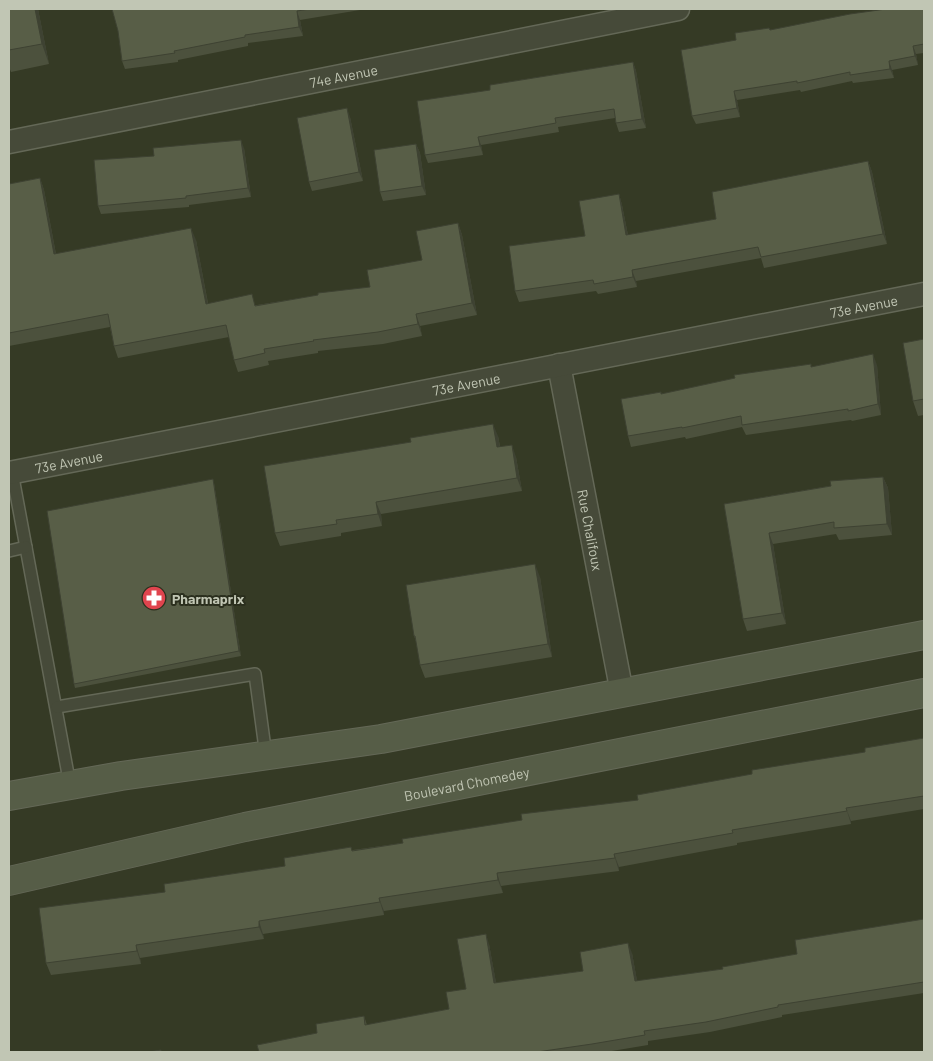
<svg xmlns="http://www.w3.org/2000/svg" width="933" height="1061" font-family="Barlow,sans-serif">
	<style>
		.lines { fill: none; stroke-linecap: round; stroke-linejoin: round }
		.lane-casing { stroke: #646857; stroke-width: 14 }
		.street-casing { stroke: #646857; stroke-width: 25 }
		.secondary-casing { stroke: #646857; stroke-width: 30 }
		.lane { stroke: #464a39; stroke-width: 11 }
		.street { stroke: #464a39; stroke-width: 22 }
		.secondary { stroke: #565d47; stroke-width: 28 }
		.wall { fill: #4c513d }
		.shaded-wall { fill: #3e4232 }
		.building { fill: #585e47; stroke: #3e4232 }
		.labels { text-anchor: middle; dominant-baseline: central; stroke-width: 4; stroke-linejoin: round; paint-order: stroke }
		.street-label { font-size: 14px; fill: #c1c6b4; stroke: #2b2f1e }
		.poi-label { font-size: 14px; font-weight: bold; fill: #c1c6b4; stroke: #2b2f1e; text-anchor: start }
	</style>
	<rect width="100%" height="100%" fill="#353a25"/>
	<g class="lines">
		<g class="lane-casing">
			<g id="lane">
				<polyline points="12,472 70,785"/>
				<polyline points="9,551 26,547"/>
				<polyline points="57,707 255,674 266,756"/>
			</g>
		</g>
		<g class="street-casing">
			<g id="street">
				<path id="s1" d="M9 142 678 9"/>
				<path id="s2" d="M559 365 622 693"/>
				<path id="s3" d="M9 473 924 294"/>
			</g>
		</g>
		<g class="secondary-casing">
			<g id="secondary">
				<polyline points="9,796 121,776 381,739 924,635"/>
				<path id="s4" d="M9 881 245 827 924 693"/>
			</g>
		</g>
		<use href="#lane" class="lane"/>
		<use href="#street" class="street"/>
		<use href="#secondary" class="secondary"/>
	</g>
	<g class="wall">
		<polygon points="9,9 38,9 49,64 11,72 9,67"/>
		<polygon points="112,9 366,9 300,20 303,36 248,43 248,46 178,60 178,62 125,69 122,61 118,31"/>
		<polygon points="924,9 924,53 916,54 918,65 892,70 894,78 853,83 852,81 801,92 800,90 737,100 740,117 696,124 692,116 736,40 769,28 770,30"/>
		<polygon points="633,62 636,71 646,128 619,132 616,123 615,118 558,127 559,132 481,145 483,155 428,163 425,155 490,90"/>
		<polygon points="350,117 363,181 312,191 309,182"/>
		<polygon points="416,144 420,153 426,195 383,201 380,192"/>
		<polygon points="244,148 251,197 189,205 189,207 101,214 98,206 154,156"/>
		<polygon points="868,161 872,172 887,244 764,268 761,258 636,281 637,287 598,294 596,291 519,302 515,291 585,236 619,194 622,205 628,235 716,219"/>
		<polygon points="40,178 44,190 56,254 196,240 208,303 257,305 370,287 422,260 458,223 462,235 477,315 420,326 422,336 383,344 318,351 318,353 268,361 269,365 238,372 234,360 229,337 118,358 114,346 110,327 9,346 9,184"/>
		<polygon points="924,339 924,415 918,416 913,401"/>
		<polygon points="877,365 881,415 852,421 851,420 746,435 742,427 686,439 685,437 631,447 628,436 661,394 812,367"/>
		<polygon points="498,436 500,446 516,457 522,491 381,514 382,526 341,533 341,536 280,546 275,533"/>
		<polygon points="883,477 888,488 892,535 839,540 836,534 773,544 786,624 747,631 743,619 724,504"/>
		<polygon points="214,483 241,656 75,688 74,684"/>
		<polygon points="540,577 552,657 425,678 420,665 417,644 414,636"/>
		<polygon points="924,738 924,809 851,821 851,824 737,843 737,845 619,867 619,871 501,886 503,893 384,911 384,915 263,934 264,939 140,958 141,964 51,975 46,963 165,892 285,866 353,850 403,843 522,820 638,800 752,774 865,752"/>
		<polygon points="924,919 924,993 782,1015 782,1017 710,1032 648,1041 648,1045 606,1052 259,1052 317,1033 364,1016 367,1025 449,1009 466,989 489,944 496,983 583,971 632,953 637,981 723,969 797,954"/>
	</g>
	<g class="shaded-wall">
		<polygon points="35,9 38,9 49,64 42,44"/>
		<polygon points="297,11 300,20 303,36 299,27"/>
		<polygon points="913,46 916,54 918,65 915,56"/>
		<polygon points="889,61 892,70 894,78 890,69"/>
		<polygon points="633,62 636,71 646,128 642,119"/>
		<polygon points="734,91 737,100 740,117 737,108"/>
		<polygon points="347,108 350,117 363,181 359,172"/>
		<polygon points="478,137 481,145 483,155 480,146"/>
		<polygon points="241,140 244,148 251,197 248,188"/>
		<polygon points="416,144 420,153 426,195 422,186"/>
		<polygon points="868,161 872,172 887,244 883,234"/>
		<polygon points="40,178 44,190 58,266 54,254"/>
		<polygon points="619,194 622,205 630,246 626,235"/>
		<polygon points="458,223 462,235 477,315 472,303"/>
		<polygon points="191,228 196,240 210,315 206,304"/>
		<polygon points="632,270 636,281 637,287 633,277"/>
		<polygon points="416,314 420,326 422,336 418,324"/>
		<polygon points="873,354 877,365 881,415 878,404"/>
		<polygon points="493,424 498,436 502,459 497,447"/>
		<polygon points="512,445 516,457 522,491 517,478"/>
		<polygon points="883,477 888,488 892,535 887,524"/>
		<polygon points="213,479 214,483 241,656 239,651"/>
		<polygon points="376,502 381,514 382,526 378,514"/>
		<polygon points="769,533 773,544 786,624 782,613"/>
		<polygon points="535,564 540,577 552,657 548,644"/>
		<polygon points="846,808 851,821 851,824 847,811"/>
		<polygon points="614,854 619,867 619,871 615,858"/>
		<polygon points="497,873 501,886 503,893 498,880"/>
		<polygon points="379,898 384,911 384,915 380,902"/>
		<polygon points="259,921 263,934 264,939 259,927"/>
		<polygon points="486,934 489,944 498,993 494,983"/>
		<polygon points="628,943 632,953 639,991 635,981"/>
		<polygon points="136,945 140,958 141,964 137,951"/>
	</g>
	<g class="building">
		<polygon points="9,9 35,9 42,44 9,50"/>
		<polygon points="112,9 310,9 297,11 299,27 245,35 245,37 174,51 175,53 122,61 118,31"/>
		<polygon points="886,9 924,9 924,44 913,46 915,56 889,61 890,69 850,75 850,72 797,83 797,81 734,91 737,108 692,116 681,50 736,40 735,33 769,28 770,30 850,14"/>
		<polygon points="633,62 642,119 616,123 614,109 555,118 556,123 478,137 480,146 425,155 417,101 490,90 490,85"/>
		<polygon points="347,108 359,172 309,182 297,118"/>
		<polygon points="241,140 248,188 186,196 186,198 98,206 94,160 154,156 153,148"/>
		<polygon points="416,144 422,186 380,192 374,150"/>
		<polygon points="868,161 883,234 761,257 758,247 632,270 633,277 594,284 593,280 515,291 509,246 585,236 579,201 619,194 626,235 716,219 712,192"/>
		<polygon points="40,178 54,254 191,228 206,304 252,294 255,306 318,295 318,293 370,287 367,270 422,260 416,231 458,223 472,303 416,314 418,324 378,332 313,340 314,341 264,349 265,353 234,360 226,325 114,346 108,314 9,333 9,184"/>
		<polygon points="924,339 924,399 913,401 903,343"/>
		<polygon points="873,354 878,404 848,411 848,409 742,425 741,416 682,428 682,427 628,436 621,399 661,392 661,394 735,378 734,375 811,364 811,367"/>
		<polygon points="493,424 497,447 512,445 517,478 376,502 378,514 336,520 337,524 275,533 264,466 411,442 410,438"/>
		<polygon points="883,477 887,524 834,528 834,522 769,533 782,613 743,619 724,504 831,486 830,481"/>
		<polygon points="213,479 239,651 74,684 47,511"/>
		<polygon points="535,564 548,644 420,665 415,636 414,636 406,585"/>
		<polygon points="924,738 924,796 846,808 847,811 732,830 733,833 614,854 615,858 497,873 498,880 379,898 380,902 259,921 259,927 136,945 137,951 46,963 39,908 165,892 164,884 285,866 284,858 351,847 352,851 403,843 402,839 522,820 521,814 638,800 637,795 752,774 752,770 865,752 865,748"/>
		<polygon points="924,919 924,982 778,1005 778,1007 706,1022 644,1031 645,1035 592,1044 537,1052 259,1052 257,1045 317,1033 316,1024 364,1016 365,1025 449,1009 446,992 466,989 457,939 486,934 494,983 583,971 580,952 628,943 635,981 723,969 722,967 797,954 795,940"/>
		<polygon points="161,1050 161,1052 149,1052"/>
	</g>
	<defs>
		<g id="pharmacy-disc" transform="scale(1.25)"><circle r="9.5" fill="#e0444e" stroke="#2b2f1e"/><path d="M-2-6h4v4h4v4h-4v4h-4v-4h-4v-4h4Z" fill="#fff"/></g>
	</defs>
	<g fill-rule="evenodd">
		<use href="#pharmacy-disc" x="154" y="598"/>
	</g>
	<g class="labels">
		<g class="street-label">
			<text stroke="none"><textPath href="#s1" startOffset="341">74e Avenue</textPath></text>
			<text stroke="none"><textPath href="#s3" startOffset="871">73e Avenue</textPath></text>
			<text stroke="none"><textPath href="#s3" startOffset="466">73e Avenue</textPath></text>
			<text stroke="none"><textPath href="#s3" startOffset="61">73e Avenue</textPath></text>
			<text stroke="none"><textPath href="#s2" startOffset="168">Rue Chalifoux</textPath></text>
			<text stroke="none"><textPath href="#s4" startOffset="468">Boulevard Chomedey</textPath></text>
		</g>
		<g class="poi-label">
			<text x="172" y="598">Pharmaprix</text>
		</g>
	</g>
	<rect width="933" height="1061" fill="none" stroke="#c1c6b4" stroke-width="20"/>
</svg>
